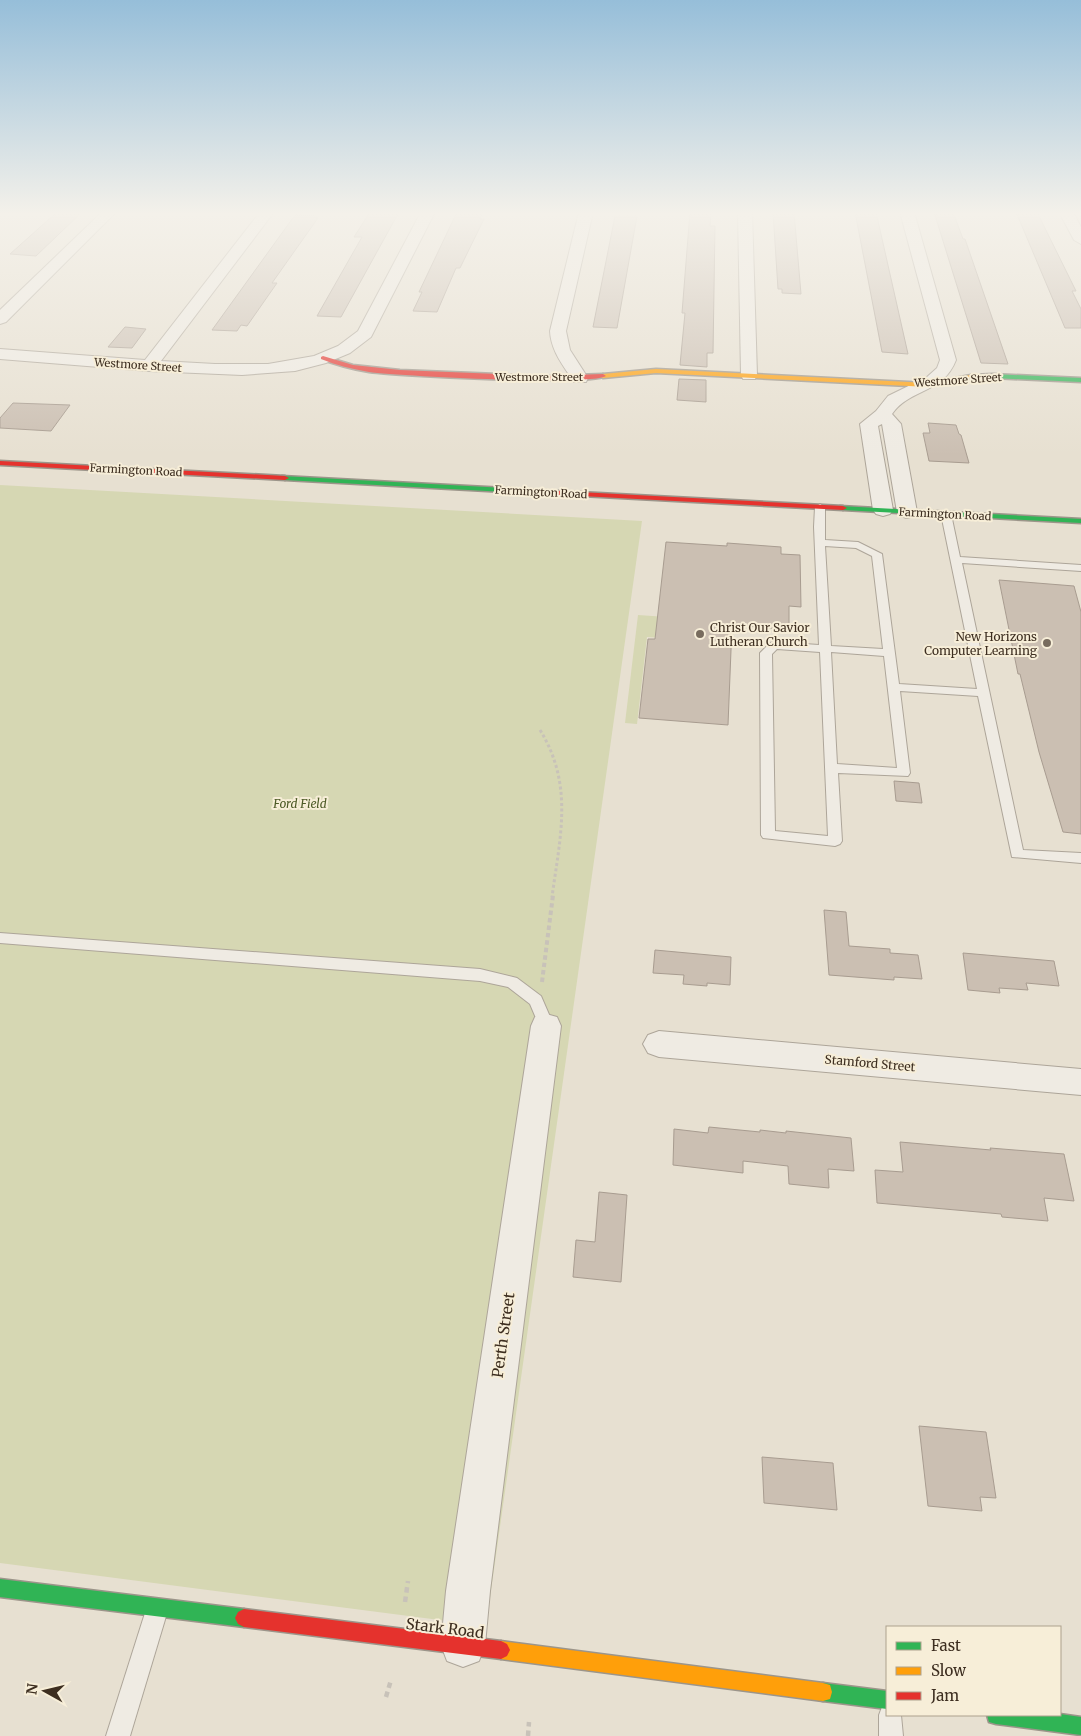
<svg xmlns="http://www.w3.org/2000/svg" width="1081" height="1736" font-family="Merriweather,serif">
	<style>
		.green { fill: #d6d7b3 }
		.building { fill: #cbbfb2; stroke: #a89c90 }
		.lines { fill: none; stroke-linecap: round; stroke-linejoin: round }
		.lane-casing { stroke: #ada599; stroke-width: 2 }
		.street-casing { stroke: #ada599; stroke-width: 2 }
		.fast-casing { stroke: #9c958a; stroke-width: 3 }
		.slow-casing { stroke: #9c958a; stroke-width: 3 }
		.jam-casing { stroke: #9c958a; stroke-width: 3 }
		.path-far2 { stroke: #c8c2b9; stroke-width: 3; stroke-dasharray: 3 2.5; stroke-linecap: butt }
		.path-far1 { stroke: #c8c2b9; stroke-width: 4; stroke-dasharray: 4.5 3; stroke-linecap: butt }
		.path { stroke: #c8c2b9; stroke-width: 4.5; stroke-dasharray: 5.5 4; stroke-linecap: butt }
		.lane { fill: #efebe3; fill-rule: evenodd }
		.street { fill: #efebe3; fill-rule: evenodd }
		.fast { fill: #30b455; fill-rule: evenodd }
		.slow { fill: #ff9f0a; fill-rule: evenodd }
		.jam { fill: #e5322d; fill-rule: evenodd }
		.poi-dot { fill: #786c5e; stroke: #f7eed8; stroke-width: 2 }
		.labels { text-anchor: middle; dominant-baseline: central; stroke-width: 4; stroke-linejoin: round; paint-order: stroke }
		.far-street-label { font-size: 11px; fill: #3d2e20; stroke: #f7eed8 }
		.poi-label { font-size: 12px; fill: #3d2e20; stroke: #f7eed8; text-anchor: start }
		.park-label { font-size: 12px; font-style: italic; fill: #4d5a26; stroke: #f7eed8 }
		.street-label { font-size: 12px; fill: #3d2e20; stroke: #f7eed8 }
		.near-street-label { font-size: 15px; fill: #3d2e20; stroke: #f7eed8 }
	</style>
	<rect width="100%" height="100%" fill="#e7e0d1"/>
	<g class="green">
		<polygon points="0,485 642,521 486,1626 0,1563"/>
		<polygon points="638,615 667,617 666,638 647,637 637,724 625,723"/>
	</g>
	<g class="building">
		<polygon points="57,212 82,212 36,256 10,254"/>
		<polygon points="370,212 399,212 341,317 317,316 362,237 354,237"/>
		<polygon points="457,212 483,212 480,219 484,219 460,268 456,268 437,312 413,311 422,292 419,292"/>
		<polygon points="690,212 711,212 710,226 715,226 713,353 707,353 707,367 680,365 685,313 682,313"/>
		<polygon points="773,212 794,212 801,294 782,293 782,289 778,289"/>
		<polygon points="855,212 876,212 908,354 882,352"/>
		<polygon points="934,212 953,212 963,239 965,239 1008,364 981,363"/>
		<polygon points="1016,212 1037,212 1076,291 1072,291 1081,309 1081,328 1065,328"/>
		<polygon points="295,215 317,216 316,218 318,218 272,283 277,283 247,326 241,325 237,331 212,330"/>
		<polygon points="615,216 637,216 617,328 593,327"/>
		<polygon points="125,327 146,329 132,348 108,347"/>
		<polygon points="679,379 706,380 706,402 677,400"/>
		<polygon points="13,403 70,405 51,431 0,428 0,418"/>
		<polygon points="928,423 956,425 959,434 961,435 969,463 929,461 923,433 930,433"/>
		<polygon points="666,542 727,546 727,543 781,547 781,554 800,555 801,607 789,606 789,625 783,625 783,629 732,625 728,725 639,718 648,639 655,639"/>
		<polygon points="999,580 1074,586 1081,612 1081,834 1063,832 1039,752 1020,674 1018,674"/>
		<polygon points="894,781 919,783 922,803 896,801"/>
		<polygon points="824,910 846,912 849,946 890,949 890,953 918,955 922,979 894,977 894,980 829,975"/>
		<polygon points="655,950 731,957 730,985 707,983 707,986 683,984 684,975 653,973"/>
		<polygon points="963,953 1054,961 1059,986 1026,983 1028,990 999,988 1000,993 968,990"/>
		<polygon points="709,1127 760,1132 760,1130 786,1133 786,1131 851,1138 854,1171 828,1169 829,1188 789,1184 788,1166 743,1161 743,1173 673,1165 674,1129 708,1133"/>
		<polygon points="900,1142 991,1150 990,1148 1064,1154 1074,1201 1044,1198 1048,1221 1002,1217 1001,1214 877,1203 875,1170 903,1172"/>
		<polygon points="599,1192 627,1195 621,1282 573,1277 576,1240 595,1242"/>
		<polygon points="919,1426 986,1432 996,1498 980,1497 982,1511 928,1506"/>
		<polygon points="762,1457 833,1463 837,1510 764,1503"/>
	</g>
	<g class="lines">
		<g class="lane-casing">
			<g id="lane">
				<path d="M820 504 825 507V540L858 542 882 554 899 684 977 689 941 514 942 512H950L951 514 960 557 1081 565V571L962 563 1023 850 1081 853V863L1012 857 978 696 900 691 910 773 908 776 838 773 842 841 840 844 835 846 763 838 761 835 760 653 770 643 774 642 819 645 814 527 815 507ZM825 546 856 548 872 556 883 649 831 646ZM777 649 820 652 828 836 775 831 772 654ZM831 652 884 656 897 768 837 764Z"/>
				<polygon points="0,933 480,969 517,978 541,996 554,1026 551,1030 546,1032 541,1030 530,1004 508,987 480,981 0,943"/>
				<polygon points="156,1602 164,1605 167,1613 130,1736 106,1736 145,1613 148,1605"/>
				<polygon points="887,1705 887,1715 901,1715 903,1736 879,1736 879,1715 882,1707"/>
			</g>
		</g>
		<g class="street-casing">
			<g id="street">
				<polygon points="102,212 116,212 6,322 0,324 0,310"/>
				<polygon points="260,212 274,212 161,361 215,364 268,364 314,356 338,346 358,331 421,212 435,212 371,337 350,353 326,363 295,371 242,375 149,371 0,359 0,349 145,360"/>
				<path d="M579 212H593L566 331 570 350 588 378 586 382H574C563 365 551 351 550 331Z"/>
				<polygon points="738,212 752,212 757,375 755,379 743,379 741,375"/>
				<path d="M900 212H914L956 360C943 394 910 388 892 414L901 424 917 512 914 516 907 518 900 516 897 512 882 424 878 426 893 510 890 514 883 516 876 514 873 510 860 424 876 411 888 396 927 377 937 368 940 360Z"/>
				<polygon points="1059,212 1073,212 1081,227 1081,244 1074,240"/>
				<polygon points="546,1014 557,1017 561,1026 490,1591 485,1645 479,1661 463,1667 447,1661 441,1645 446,1591 531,1026 535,1017"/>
				<polygon points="659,1031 1081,1069 1081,1095 659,1057 648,1053 643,1044 648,1035"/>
			</g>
		</g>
		<g class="fast-casing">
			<g id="fast">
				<polygon points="993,374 1081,378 1081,382 993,378 971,379 968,377 971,375"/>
				<polygon points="282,476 525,489 529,491 525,493 285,480 281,478"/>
				<polygon points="840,506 1081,519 1081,523 843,510 839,508"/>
				<polygon points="0,1579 244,1609 250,1612 253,1618 250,1624 244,1627 0,1597"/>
				<polygon points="823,1683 887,1691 887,1709 823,1701 816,1699 814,1692 816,1685"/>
				<polygon points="1060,1714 1081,1717 1081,1735 996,1724 989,1722 987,1715"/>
			</g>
		</g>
		<g class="slow-casing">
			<g id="slow">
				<polygon points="656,369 928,383 971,375 974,377 928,387 656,373 603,378 600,376 603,374"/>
				<polygon points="501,1641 823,1683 830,1685 832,1692 830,1699 823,1701 501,1659 495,1656 492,1650 495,1644"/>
			</g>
		</g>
		<g class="jam-casing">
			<g id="jam">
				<path d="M323 356 353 365 400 370 544 376 603 374 606 376C590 386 399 376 369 372 352 369 336 365 321 359V357Z"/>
				<polygon points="0,461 285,476 289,478 285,480 0,465"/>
				<polygon points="522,489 843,506 847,508 843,510 525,493 522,493"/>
				<polygon points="244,1609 501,1641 507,1644 510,1650 507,1656 501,1659 244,1627 238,1624 235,1618 238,1612"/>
			</g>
		</g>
		<path class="path-far2" d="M540 730C574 785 560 837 552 897"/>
		<polyline class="path-far1" points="542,982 553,895"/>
		<g class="path">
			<polyline points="405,1602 408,1581"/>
			<polyline points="386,1697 391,1680"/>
			<polyline points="528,1736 529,1722"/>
		</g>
		<use href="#lane" class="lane"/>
		<use href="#street" class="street"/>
		<use href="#fast" class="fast"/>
		<use href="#slow" class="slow"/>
		<use href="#jam" class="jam"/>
	</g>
	<linearGradient id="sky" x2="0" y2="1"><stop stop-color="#96bed9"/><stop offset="0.47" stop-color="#f4f1ea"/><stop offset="1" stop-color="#f4f1ea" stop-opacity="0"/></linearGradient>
	<rect width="1081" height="455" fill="url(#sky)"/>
	<g class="poi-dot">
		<circle cx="700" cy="634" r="5"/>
		<circle cx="1047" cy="643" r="5"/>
	</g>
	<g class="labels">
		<g class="far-street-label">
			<text transform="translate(138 365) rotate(4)">Westmore Street</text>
			<text x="539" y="377">Westmore Street</text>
			<text transform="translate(958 380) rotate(-4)">Westmore Street</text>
			<text transform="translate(136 470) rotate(3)">Farmington Road</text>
			<text transform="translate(541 492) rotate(3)">Farmington Road</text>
			<text transform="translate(945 514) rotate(3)">Farmington Road</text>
		</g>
		<g class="poi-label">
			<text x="710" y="627">Christ Our Savior<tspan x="710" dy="14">Lutheran Church</tspan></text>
			<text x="1037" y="636" text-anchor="end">New Horizons<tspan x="1037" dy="14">Computer Learning</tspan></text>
		</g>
		<g class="park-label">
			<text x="300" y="803">Ford Field</text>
		</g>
		<g class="street-label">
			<text transform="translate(870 1063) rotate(5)">Stamford Street</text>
		</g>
		<g class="near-street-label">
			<text transform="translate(503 1335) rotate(-82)">Perth Street</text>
			<text transform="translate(445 1628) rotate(7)">Stark Road</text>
		</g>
	</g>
	<rect x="886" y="1626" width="175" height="90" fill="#f7eed8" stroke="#ada18e"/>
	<rect x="896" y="1642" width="25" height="8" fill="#30b455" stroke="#ada18e"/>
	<text x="931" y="1651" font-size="15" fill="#3d2e20">Fast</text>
	<rect x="896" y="1667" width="25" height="8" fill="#ff9f0a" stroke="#ada18e"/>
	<text x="931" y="1676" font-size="15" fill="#3d2e20">Slow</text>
	<rect x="896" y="1692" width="25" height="8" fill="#e5322d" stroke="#ada18e"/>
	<text x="931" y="1701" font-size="15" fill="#3d2e20">Jam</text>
	<g transform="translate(45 1691) rotate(278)" stroke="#f7eed8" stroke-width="4" paint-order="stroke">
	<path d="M0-4L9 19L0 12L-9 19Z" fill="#3d2e20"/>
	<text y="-8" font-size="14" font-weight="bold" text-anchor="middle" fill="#3d2e20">N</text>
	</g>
</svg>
